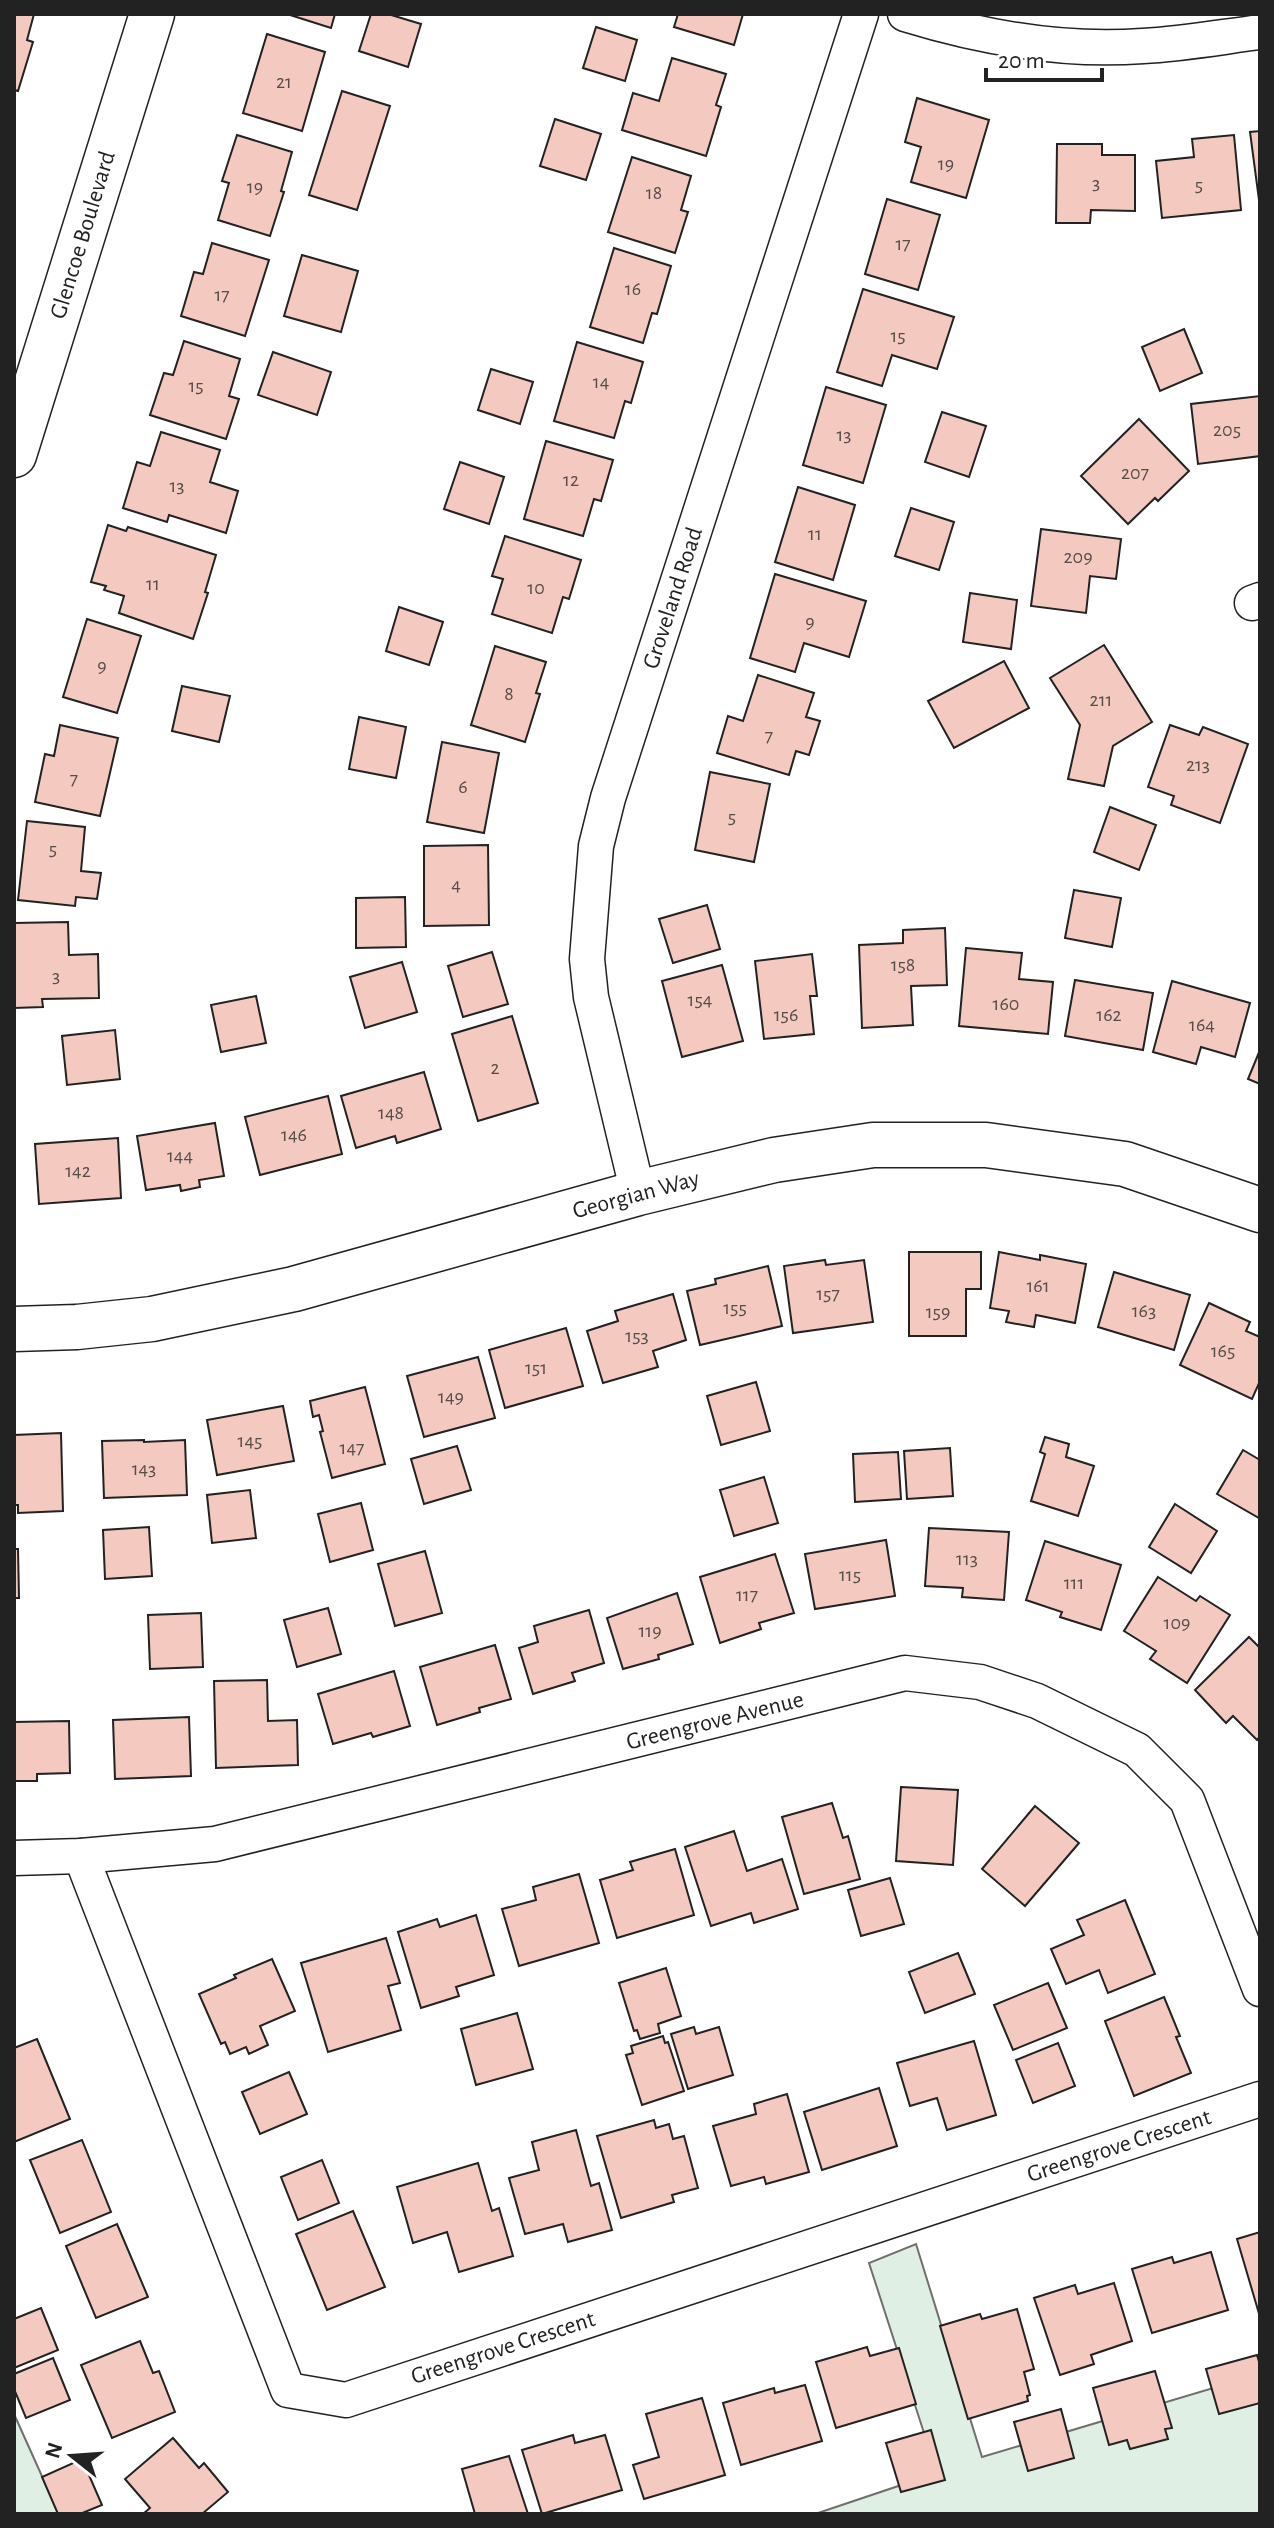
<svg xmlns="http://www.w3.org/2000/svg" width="1274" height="2528" font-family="'Alegreya Sans',sans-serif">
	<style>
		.green { fill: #e0efe3; stroke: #6f6f6f; stroke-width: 2 }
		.building { fill: #f3c9c0; stroke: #222; stroke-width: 2 }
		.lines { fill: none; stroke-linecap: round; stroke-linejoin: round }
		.minor-casing { stroke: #222; stroke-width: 37 }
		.tertiary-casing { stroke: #222; stroke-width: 47 }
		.minor { stroke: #fff; stroke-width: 34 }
		.tertiary { stroke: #fff; stroke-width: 44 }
		.labels { text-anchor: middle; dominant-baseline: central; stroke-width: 6; stroke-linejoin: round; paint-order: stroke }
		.number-label { font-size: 20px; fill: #564c4a }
		.street-label { font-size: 24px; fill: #222; stroke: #fff }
	</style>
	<rect width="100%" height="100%" fill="#fff"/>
	<g class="green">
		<polygon points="916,2244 982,2457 1260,2374 1260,2514 815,2514 937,2473 869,2263"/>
		<polygon points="14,2414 59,2514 14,2514"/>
	</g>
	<g class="building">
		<polygon points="14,14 34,14 27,40 33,42 18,91 14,90"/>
		<polygon points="287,14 335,14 331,28"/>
		<polygon points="371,14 388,14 421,24 408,67 359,51"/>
		<polygon points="678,14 743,14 734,45 674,27"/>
		<polygon points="596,27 637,40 625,81 583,68"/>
		<polygon points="267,34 325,52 302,131 243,113"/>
		<polygon points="672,58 726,74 716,105 721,107 706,156 622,130 633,93 659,101"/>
		<polygon points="342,91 390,106 357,210 309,195"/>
		<polygon points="917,98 989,120 966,198 911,182 921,147 905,142"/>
		<polygon points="555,119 601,134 586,180 540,166"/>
		<polygon points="1260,131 1260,200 1259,200 1250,132"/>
		<polygon points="237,135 292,152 281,191 284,192 270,236 218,220 229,183 222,181"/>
		<polygon points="1234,135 1241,210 1162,218 1156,161 1194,157 1192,139"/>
		<polygon points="1057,144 1102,144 1102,155 1135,155 1135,211 1091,210 1090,223 1056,223"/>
		<polygon points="632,157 691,176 681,210 688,212 675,253 608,232"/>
		<polygon points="887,199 940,215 918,290 865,274"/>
		<polygon points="212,243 269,260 245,336 181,316 194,272 203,274"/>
		<polygon points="614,248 671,266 657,314 652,313 643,343 590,327"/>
		<polygon points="302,255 358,271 341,332 284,316"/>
		<polygon points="863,289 954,317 937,369 892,355 882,386 837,372"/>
		<polygon points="1184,329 1202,373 1160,391 1142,347"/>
		<polygon points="184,341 240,359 229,396 239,399 226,439 150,415 164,373 173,375"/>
		<polygon points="577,342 643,362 631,403 625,401 614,438 554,421"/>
		<polygon points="273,352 331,372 317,415 258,395"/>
		<polygon points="491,369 533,382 520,424 478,410"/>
		<polygon points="826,387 886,405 863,483 803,465"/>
		<polygon points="1260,396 1260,456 1198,464 1191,404"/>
		<polygon points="942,412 986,426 969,477 925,462"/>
		<polygon points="1139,419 1189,471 1158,501 1155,498 1128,524 1081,476"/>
		<polygon points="161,432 220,450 210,482 238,491 226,533 169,515 167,522 123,508 137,462 150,466"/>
		<polygon points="546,441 613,460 601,501 594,499 583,536 524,519"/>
		<polygon points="460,462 504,477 489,524 444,509"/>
		<polygon points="798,487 855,505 833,580 775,562"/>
		<polygon points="911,508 954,522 939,570 895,556"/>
		<polygon points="108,525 126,531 128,527 216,555 205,592 208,593 193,639 119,613 124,596 104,590 106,586 91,582"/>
		<polygon points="1041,529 1121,539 1116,579 1090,576 1086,613 1031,606"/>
		<polygon points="505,536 581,560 569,599 563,597 552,633 492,614 503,579 492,576"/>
		<polygon points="775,574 866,601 849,657 804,643 795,672 750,658"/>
		<polygon points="970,593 1017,600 1011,649 963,642"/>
		<polygon points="399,607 443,622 429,665 386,651"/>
		<polygon points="87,619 141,636 117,713 63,697"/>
		<polygon points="1104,645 1152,722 1113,746 1104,786 1068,779 1080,725 1050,678"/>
		<polygon points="495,646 546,662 536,693 540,694 525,742 471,725"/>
		<polygon points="1004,661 1029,708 954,748 928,701"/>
		<polygon points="758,675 814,693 806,717 820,721 809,755 796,751 789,775 717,753 728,716 743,721"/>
		<polygon points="182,686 230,696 219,742 172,731"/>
		<polygon points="359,717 406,727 396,778 349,769"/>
		<polygon points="60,725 118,738 100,816 35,802 45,754 54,756"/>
		<polygon points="1170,725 1199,735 1203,727 1248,744 1220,823 1171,805 1174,796 1148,787"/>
		<polygon points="442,742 499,753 484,833 427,822"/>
		<polygon points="710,772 770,784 754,862 695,850"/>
		<polygon points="1110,807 1156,825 1139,870 1094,852"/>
		<polygon points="27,821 85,827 81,871 101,873 97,899 76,897 75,906 18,900"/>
		<polygon points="488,845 489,925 424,926 424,846"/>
		<polygon points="1074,890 1121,898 1112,947 1065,938"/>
		<polygon points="405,897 406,947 356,948 356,898"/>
		<polygon points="707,905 720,949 673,963 659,919"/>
		<polygon points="68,922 69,955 98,954 99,998 42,999 43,1007 14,1008 14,923"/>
		<polygon points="945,928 947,985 911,986 913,1025 862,1028 859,945 903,943 903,930"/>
		<polygon points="966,948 1022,953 1019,979 1053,982 1048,1034 959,1026"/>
		<polygon points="492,952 508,1004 463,1017 448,966"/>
		<polygon points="812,954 817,996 810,996 814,1034 764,1039 755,961"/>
		<polygon points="402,962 417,1012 365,1028 350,977"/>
		<polygon points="722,965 743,1041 682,1057 662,981"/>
		<polygon points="1075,980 1153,993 1143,1050 1065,1036"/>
		<polygon points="1172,981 1250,1003 1235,1057 1201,1047 1196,1064 1153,1052"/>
		<polygon points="256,996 266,1043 221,1052 211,1005"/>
		<polygon points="512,1016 538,1103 478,1121 452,1034"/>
		<polygon points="115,1030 120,1079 67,1085 62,1036"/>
		<polygon points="1260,1050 1260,1084 1248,1079"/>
		<polygon points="424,1072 441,1129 397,1143 395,1136 356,1148 341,1096"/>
		<polygon points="328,1096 342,1154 260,1175 245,1117"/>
		<polygon points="215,1123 224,1176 199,1180 200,1187 181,1191 180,1185 146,1190 137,1136"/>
		<polygon points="118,1138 121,1198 39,1204 35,1144"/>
		<polygon points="909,1252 981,1252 981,1289 966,1289 966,1336 909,1336"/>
		<polygon points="999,1252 1040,1260 1040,1255 1086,1264 1075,1323 1036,1315 1034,1327 1006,1322 1009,1311 990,1308"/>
		<polygon points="825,1260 826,1265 864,1260 873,1322 793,1333 784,1266"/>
		<polygon points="768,1266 782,1326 700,1345 687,1291 716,1284 715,1279"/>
		<polygon points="1114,1272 1190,1295 1174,1350 1098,1327"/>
		<polygon points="673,1294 686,1340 653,1351 658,1367 603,1383 587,1331 618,1321 615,1311"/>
		<polygon points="1209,1303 1250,1322 1246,1331 1260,1337 1260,1381 1252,1399 1180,1365"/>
		<polygon points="566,1328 583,1386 505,1408 489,1350"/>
		<polygon points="478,1357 495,1418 424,1437 407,1376"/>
		<polygon points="756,1382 770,1431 721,1445 707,1396"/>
		<polygon points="365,1387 385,1464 332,1478 320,1432 323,1431 319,1415 313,1417 310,1401"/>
		<polygon points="283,1406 294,1461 217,1475 207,1420"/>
		<polygon points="61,1433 63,1511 18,1513 18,1505 14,1505 14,1435"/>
		<polygon points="1045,1437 1069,1444 1066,1457 1094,1466 1078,1516 1031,1501 1045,1454 1040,1452"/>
		<polygon points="144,1440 144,1442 185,1440 187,1495 104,1498 102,1441"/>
		<polygon points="457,1446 471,1490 424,1504 411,1459"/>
		<polygon points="950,1448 953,1496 907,1499 904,1451"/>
		<polygon points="1243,1450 1260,1460 1259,1518 1217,1494"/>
		<polygon points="898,1452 901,1499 855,1502 853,1454"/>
		<polygon points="764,1477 778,1523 734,1536 720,1490"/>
		<polygon points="250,1490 256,1538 212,1543 207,1495"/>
		<polygon points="361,1503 373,1550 330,1562 318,1514"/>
		<polygon points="1175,1504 1217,1531 1191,1573 1149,1547"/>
		<polygon points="149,1527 152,1576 105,1579 103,1530"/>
		<polygon points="929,1528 1009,1532 1004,1600 962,1597 963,1588 925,1586"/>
		<polygon points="886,1540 895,1596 815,1609 805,1554"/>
		<polygon points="1045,1541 1121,1565 1101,1630 1060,1617 1062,1612 1026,1600"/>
		<polygon points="14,1549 18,1549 19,1598 14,1598"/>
		<polygon points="425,1551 442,1613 395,1626 378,1564"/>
		<polygon points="775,1554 794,1613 759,1623 761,1629 720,1643 700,1577"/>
		<polygon points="1158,1577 1196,1601 1200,1596 1230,1615 1187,1683 1150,1659 1156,1651 1124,1631"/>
		<polygon points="677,1593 693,1644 658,1655 659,1659 623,1669 607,1618"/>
		<polygon points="328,1608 341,1654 297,1667 284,1620"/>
		<polygon points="589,1610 604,1663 572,1673 575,1681 533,1694 519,1648 538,1642 534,1626"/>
		<polygon points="201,1613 203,1667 150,1669 148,1615"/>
		<polygon points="1249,1637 1260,1648 1260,1736 1257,1740 1233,1716 1226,1723 1195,1690"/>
		<polygon points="495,1645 511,1699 479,1708 480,1712 437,1725 420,1667"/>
		<polygon points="394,1671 410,1726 373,1737 371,1733 333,1744 318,1694"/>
		<polygon points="267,1680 268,1721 297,1720 298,1765 216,1768 214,1681"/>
		<polygon points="189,1717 191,1776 115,1779 113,1720"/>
		<polygon points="69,1721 70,1773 37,1774 37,1781 14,1781 14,1722"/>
		<polygon points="901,1787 958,1790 953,1865 896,1861"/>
		<polygon points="832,1803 843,1838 848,1836 860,1879 804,1894 782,1817"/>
		<polygon points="1035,1806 1079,1843 1025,1906 982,1869"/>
		<polygon points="734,1831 747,1871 782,1859 798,1909 754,1923 751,1913 711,1926 685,1847"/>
		<polygon points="675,1849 694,1915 617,1938 600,1880 633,1870 630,1862"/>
		<polygon points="579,1874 599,1943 519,1966 502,1909 536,1900 533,1887"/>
		<polygon points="890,1878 904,1924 861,1936 848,1890"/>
		<polygon points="1125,1900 1155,1974 1108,1993 1099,1970 1066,1984 1051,1949 1084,1935 1077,1920"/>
		<polygon points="476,1915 494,1975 456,1987 459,1996 421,2008 398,1932 437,1919 440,1927"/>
		<polygon points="386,1938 400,1983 388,1986 401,2030 328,2052 301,1963"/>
		<polygon points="958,1953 975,1994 925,2013 909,1972"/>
		<polygon points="272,1959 295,2011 260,2026 268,2045 249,2054 246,2047 230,2054 225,2042 221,2044 199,1994 236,1978 234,1975"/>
		<polygon points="666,1968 681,2016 658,2024 660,2033 640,2039 637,2030 634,2031 619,1983"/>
		<polygon points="1048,1983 1067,2028 1013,2050 994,2005"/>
		<polygon points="1164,1997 1180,2036 1176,2037 1191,2073 1134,2096 1105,2021"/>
		<polygon points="517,2013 533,2069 476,2085 461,2029"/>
		<polygon points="694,2027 696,2034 719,2027 733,2075 688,2089 671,2034"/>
		<polygon points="663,2036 665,2043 668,2042 684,2091 642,2105 626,2055 633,2053 631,2046"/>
		<polygon points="37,2039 70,2119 14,2142 14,2048"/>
		<polygon points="974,2041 996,2115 947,2130 937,2098 910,2106 897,2063"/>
		<polygon points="1058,2043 1075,2086 1033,2103 1016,2060"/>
		<polygon points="289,2072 307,2114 260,2134 242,2092"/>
		<polygon points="879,2088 897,2146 822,2170 804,2112"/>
		<polygon points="787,2094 809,2172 766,2184 764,2177 731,2186 713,2126 756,2114 754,2104"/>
		<polygon points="654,2120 656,2128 669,2124 673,2139 684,2136 698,2188 672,2195 674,2202 621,2218 597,2136"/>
		<polygon points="576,2130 591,2186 599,2183 612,2230 568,2242 563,2224 525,2234 509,2178 539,2170 532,2142"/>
		<polygon points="82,2140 111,2212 60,2233 30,2160"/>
		<polygon points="322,2160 339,2203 298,2220 281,2177"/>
		<polygon points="478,2163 492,2211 499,2208 513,2256 459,2272 447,2232 413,2243 397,2187"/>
		<polygon points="353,2211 385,2287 327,2310 296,2234"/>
		<polygon points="117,2224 148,2297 96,2318 66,2246"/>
		<polygon points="1260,2232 1260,2317 1237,2239"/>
		<polygon points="1211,2252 1228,2310 1152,2333 1132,2269 1172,2257 1174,2263"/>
		<polygon points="1114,2283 1132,2341 1091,2355 1094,2364 1060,2375 1034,2298 1075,2285 1078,2294"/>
		<polygon points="41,2308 58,2350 14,2368 14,2319"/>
		<polygon points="1017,2309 1034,2369 1024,2372 1030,2395 1027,2396 1028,2401 968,2419 940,2326 980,2314 982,2319"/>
		<polygon points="140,2341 153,2373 159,2371 175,2412 112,2438 81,2365"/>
		<polygon points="867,2347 870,2356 899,2348 916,2404 836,2428 816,2362"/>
		<polygon points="1257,2355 1260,2365 1260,2403 1219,2414 1206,2369"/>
		<polygon points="53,2358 70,2400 26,2418 14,2389 14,2374"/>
		<polygon points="1155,2371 1172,2428 1165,2429 1168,2439 1130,2449 1127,2440 1109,2445 1093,2388"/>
		<polygon points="805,2385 822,2441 741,2465 723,2403 774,2388 775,2393"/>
		<polygon points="702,2398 725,2475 644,2499 633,2465 659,2457 646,2414"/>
		<polygon points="1061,2409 1074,2458 1028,2471 1014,2422"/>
		<polygon points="931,2430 945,2480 901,2492 886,2443"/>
		<polygon points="573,2435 575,2443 605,2435 622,2490 542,2514 522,2450"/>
		<polygon points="173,2438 199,2468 204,2463 228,2492 202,2514 143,2514 150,2508 125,2479"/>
		<polygon points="509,2456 528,2514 475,2514 462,2469"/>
		<polygon points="82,2459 102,2505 80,2514 58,2514 42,2477"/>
	</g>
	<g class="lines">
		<g class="minor-casing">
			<g id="minor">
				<path d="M905 14C980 37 1064 52 1143 46 1182 44 1221 37 1260 32"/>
				<polyline points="1252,603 1260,600"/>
				<polyline points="638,1193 591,997 587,959 596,846 608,798 861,14"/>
				<polyline points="81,1856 288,2390 346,2400 1260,2099"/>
				<polyline points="14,1858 81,1856 215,1844 905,1673 980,1682 1037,1701 1137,1750 1187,1800 1260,1989"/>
			</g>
		</g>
		<g class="tertiary-casing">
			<g id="tertiary">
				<polyline points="14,455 152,14"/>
				<polyline points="14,1329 77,1327 152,1319 294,1289 638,1193 774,1160 873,1145 986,1145 1125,1164 1260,1210"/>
			</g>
		</g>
		<use href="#minor" class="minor"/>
		<use href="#tertiary" class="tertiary"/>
	</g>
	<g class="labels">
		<g class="number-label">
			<text x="284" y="82">21</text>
			<text x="946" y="164">19</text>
			<text x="1096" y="183">3</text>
			<text x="1199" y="185">5</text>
			<text x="255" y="187">19</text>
			<text x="654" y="193">18</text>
			<text x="903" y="244">17</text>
			<text x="633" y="289">16</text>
			<text x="222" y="295">17</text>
			<text x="898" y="336">15</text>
			<text x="601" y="382">14</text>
			<text x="196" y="386">15</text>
			<text x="1227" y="430">205</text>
			<text x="844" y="435">13</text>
			<text x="1135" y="473">207</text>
			<text x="571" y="480">12</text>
			<text x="177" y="486">13</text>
			<text x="815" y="534">11</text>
			<text x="1078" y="557">209</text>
			<text x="153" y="584">11</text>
			<text x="536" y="588">10</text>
			<text x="810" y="622">9</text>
			<text x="102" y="666">9</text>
			<text x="509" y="694">8</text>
			<text x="1101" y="700">211</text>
			<text x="769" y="736">7</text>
			<text x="1198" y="765">213</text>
			<text x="74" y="779">7</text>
			<text x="463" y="787">6</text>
			<text x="732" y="817">5</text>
			<text x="53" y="849">5</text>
			<text x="456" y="885">4</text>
			<text x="903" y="965">158</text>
			<text x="56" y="976">3</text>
			<text x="700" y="1000">154</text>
			<text x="1006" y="1004">160</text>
			<text x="786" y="1015">156</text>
			<text x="1109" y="1015">162</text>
			<text x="1202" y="1025">164</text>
			<text x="495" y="1068">2</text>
			<text x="391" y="1113">148</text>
			<text x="294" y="1135">146</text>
			<text x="180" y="1156">144</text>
			<text x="78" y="1171">142</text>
			<text x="1038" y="1286">161</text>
			<text x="828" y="1294">157</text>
			<text x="735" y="1308">155</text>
			<text x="1144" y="1311">163</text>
			<text x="938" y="1312">159</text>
			<text x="637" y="1336">153</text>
			<text x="1223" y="1351">165</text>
			<text x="536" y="1368">151</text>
			<text x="451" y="1397">149</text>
			<text x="250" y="1441">145</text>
			<text x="352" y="1448">147</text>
			<text x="144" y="1469">143</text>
			<text x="967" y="1559">113</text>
			<text x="850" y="1575">115</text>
			<text x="1074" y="1583">111</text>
			<text x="747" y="1595">117</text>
			<text x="1177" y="1623">109</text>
			<text x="650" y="1631">119</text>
		</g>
		<g class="street-label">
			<text transform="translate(83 235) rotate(-73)">Glencoe Boulevard</text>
			<text transform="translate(673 598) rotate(-72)">Groveland Road</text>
			<text transform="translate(636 1195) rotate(-15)">Georgian Way</text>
			<text transform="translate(715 1721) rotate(-14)">Greengrove Avenue</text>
			<text transform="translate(1119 2146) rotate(-18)">Greengrove Crescent</text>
			<text transform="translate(503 2348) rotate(-18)">Greengrove Crescent</text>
		</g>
	</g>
	<rect width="1274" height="2528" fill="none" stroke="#222222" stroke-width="32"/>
	<g transform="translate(72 2456) rotate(287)" stroke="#ffffff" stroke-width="6" paint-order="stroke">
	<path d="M0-6L14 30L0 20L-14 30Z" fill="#222222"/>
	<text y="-12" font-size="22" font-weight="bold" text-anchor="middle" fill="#222222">N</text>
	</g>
	<path d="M986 68v12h116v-12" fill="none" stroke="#222222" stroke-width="4"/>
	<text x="998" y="68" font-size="24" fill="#222222" stroke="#ffffff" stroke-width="6" paint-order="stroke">20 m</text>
</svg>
